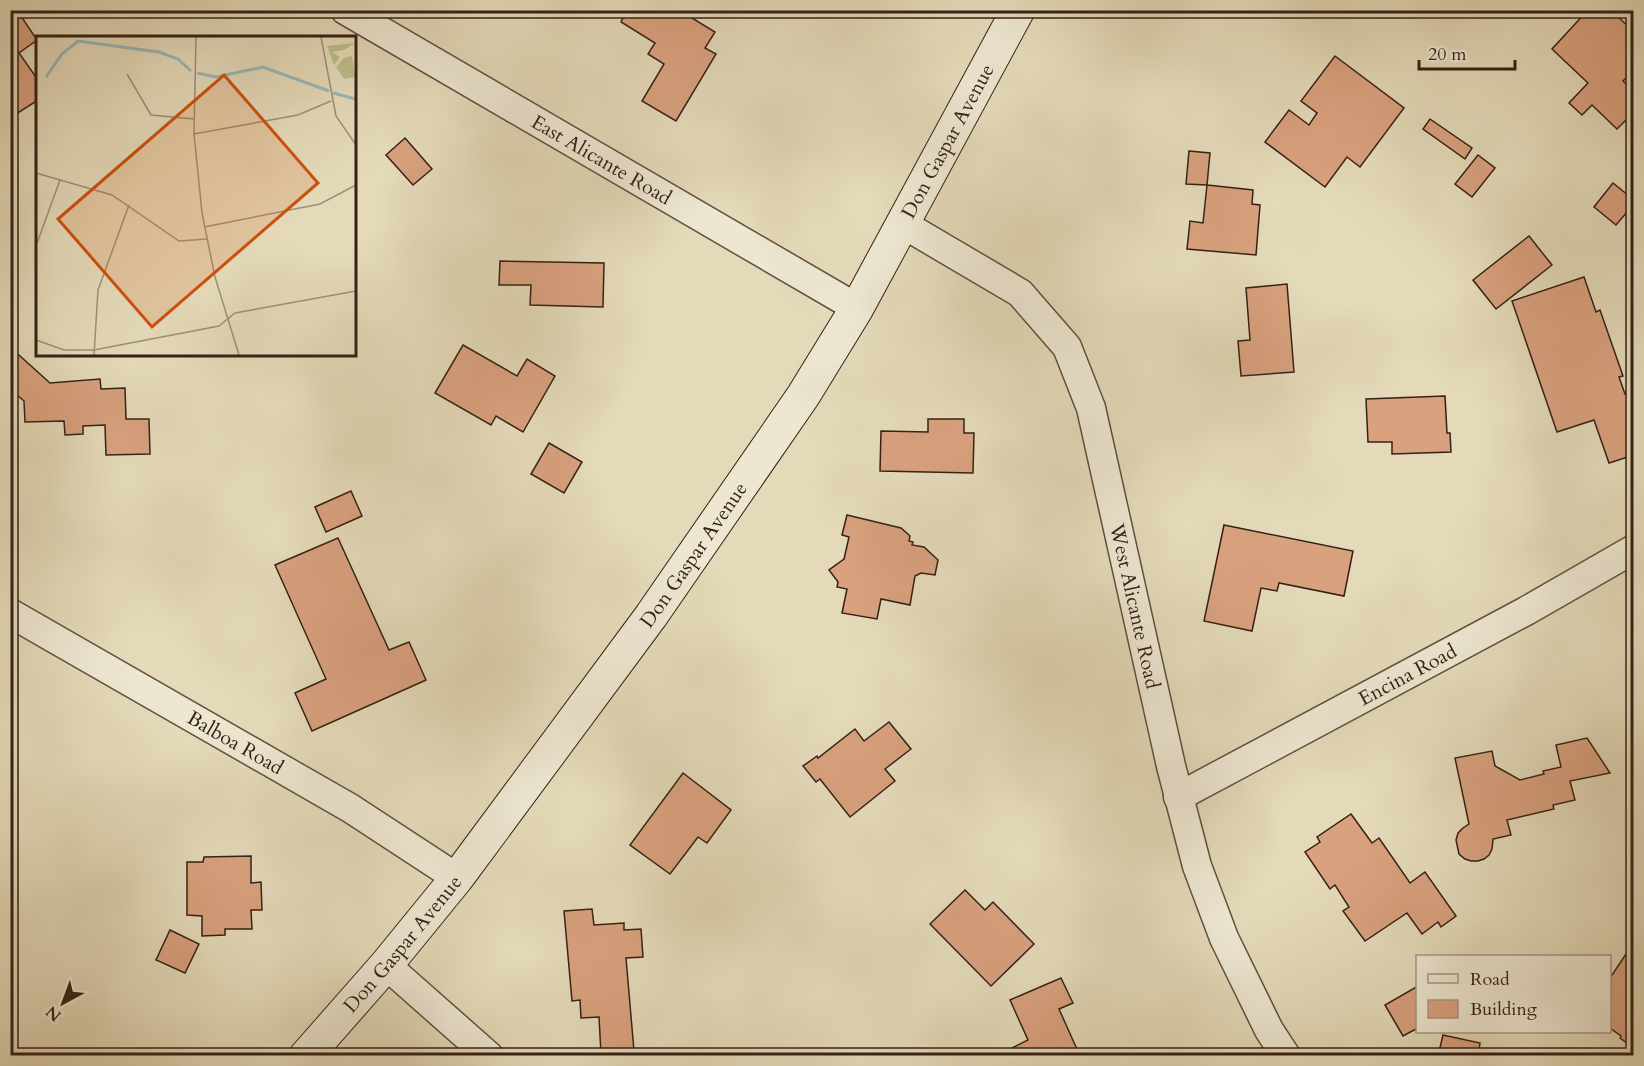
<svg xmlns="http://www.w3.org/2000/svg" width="1644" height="1066" font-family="Cardo,serif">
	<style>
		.building { fill: #d9a17e; stroke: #342116; stroke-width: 1.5 }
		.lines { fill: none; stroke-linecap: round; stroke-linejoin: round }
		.street-casing { stroke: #604f3f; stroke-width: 31 }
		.secondary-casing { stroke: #342116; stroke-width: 35 }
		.street { stroke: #ede7d2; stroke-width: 28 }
		.secondary { stroke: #ede7d2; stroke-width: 33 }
		.labels { text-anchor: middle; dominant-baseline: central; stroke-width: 6; stroke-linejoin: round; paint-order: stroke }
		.street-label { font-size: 20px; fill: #342116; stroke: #ede7d2 }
		.inset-river { fill: none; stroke: #99b8b9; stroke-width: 3 }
		.inset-road { fill: none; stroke: #9e9078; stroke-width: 1.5 }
		.view { fill: #cd510e; fill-opacity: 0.15; stroke: #cd510e; stroke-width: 3 }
		.inset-edge { fill: none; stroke: #342116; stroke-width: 3 }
	</style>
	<rect width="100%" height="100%" fill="#e4dab9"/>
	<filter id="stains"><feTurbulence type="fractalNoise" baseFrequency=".00333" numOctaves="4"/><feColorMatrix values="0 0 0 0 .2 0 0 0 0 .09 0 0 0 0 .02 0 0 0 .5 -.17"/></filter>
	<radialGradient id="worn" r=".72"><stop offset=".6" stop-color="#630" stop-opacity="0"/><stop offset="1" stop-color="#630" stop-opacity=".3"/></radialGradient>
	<g class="building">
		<polygon points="10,10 17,10 37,40 19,53 38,80 38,100 10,118"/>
		<polygon points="627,10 679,10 715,32 705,48 716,54 676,121 642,101 664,64 648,54 655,43 621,22"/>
		<polygon points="1588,10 1611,10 1634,32 1634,70 1623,81 1634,91 1634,112 1617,129 1592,105 1582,115 1569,103 1588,83 1552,49"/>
		<polygon points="1335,56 1404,108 1360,167 1347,157 1325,187 1265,142 1289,110 1309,125 1317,113 1301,101"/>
		<polygon points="1430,119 1472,148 1465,159 1423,129"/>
		<polygon points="405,138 432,169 413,185 386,155"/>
		<polygon points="1189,151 1210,153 1207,185 1186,184"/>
		<polygon points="1478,155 1495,168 1472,197 1455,184"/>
		<polygon points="1613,183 1634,200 1634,204 1616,225 1594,207"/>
		<polygon points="1207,185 1253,190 1252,204 1260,205 1256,255 1187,249 1190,221 1203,223"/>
		<polygon points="1529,236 1552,265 1496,309 1473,280"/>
		<polygon points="500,261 604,263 603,307 530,305 531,285 499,285"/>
		<polygon points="1584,277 1596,312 1600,310 1623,376 1619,377 1625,394 1634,391 1634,455 1609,463 1594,420 1557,432 1512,301"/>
		<polygon points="1287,284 1294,372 1241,376 1238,341 1250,340 1246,288"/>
		<polygon points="463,345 517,376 527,359 555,376 523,432 496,416 491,425 435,393"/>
		<polygon points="10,347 50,383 100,379 101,389 125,388 126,419 149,419 150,454 106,455 105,425 83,426 83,434 65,435 64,421 25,422 24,401 10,389"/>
		<polygon points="1445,396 1447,433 1450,433 1451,452 1392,454 1392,442 1368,442 1366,399"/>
		<polygon points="928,419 964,419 964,433 974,433 973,473 880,471 881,431 928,432"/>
		<polygon points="549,443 582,462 564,493 531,474"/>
		<polygon points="351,491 362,516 326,532 315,507"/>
		<polygon points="847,515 901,528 910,536 909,541 913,542 912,545 924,547 938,560 935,575 921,573 915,576 910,605 881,599 877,619 842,613 847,589 837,587 838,582 829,570 844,559 849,537 842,535"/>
		<polygon points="1224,525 1353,551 1344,596 1279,583 1277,591 1261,588 1252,631 1204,621"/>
		<polygon points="338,538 389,650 409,642 426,680 312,731 295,693 326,679 275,565"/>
		<polygon points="889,722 911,749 885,769 895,781 850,817 820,779 816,782 803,766 817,756 818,758 855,729 864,741"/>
		<polygon points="1587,738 1610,773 1570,781 1575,800 1553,805 1554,809 1507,820 1511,835 1493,839 1492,849 1489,855 1484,859 1478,861 1471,861 1465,859 1459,854 1456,840 1458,833 1463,828 1469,824 1455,758 1492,751 1495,766 1520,780 1544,774 1543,771 1561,767 1556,745"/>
		<polygon points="683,773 731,810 707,843 698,837 670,874 630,845"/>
		<polygon points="1351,814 1372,843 1379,838 1410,883 1425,872 1456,916 1441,927 1438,922 1422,934 1407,913 1365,941 1343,911 1349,907 1335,885 1330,889 1305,852 1320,842 1317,837"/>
		<polygon points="251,856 251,883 261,882 262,910 251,910 252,929 225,929 225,935 202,936 202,916 187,915 187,862 203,862 204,857"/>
		<polygon points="965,890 985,910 993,902 1034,944 991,986 930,924"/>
		<polygon points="592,909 594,925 624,923 624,930 641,929 643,957 626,958 634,1051 601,1054 599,1017 581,1018 580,1000 572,1001 564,911"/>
		<polygon points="170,930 199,944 185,973 156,960"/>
		<polygon points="1634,942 1634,1048 1620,1038 1621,1036 1610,1028 1610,978"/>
		<polygon points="1061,978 1073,1003 1059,1009 1080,1056 1010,1056 1008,1050 1028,1040 1010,1000"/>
		<polygon points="1418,986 1418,1028 1403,1036 1385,1005"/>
		<polygon points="1443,1035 1480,1043 1478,1056 1438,1056"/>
	</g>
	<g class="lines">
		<g class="street-casing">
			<g id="street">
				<path id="s1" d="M345 10 857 308"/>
				<path id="s2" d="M903 224 1020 293 1067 347 1091 408 1171 766 1197 866 1224 938 1269 1030 1286 1056"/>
				<path id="s3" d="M10 613 350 808 457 878"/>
				<path id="s4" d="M1178 797 1526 611 1634 549"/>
				<polyline points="386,965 489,1056"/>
			</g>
		</g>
		<g class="secondary-casing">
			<g id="secondary">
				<path id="s5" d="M306 1056 386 965 457 878 651 616 803 396 857 308 1018 10"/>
			</g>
		</g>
		<use href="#street" class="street"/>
		<use href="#secondary" class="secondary"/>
	</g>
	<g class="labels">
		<g class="street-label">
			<text stroke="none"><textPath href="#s5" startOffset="1120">Don Gaspar Avenue</textPath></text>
			<text stroke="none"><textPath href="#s1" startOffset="297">East Alicante Road</textPath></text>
			<text stroke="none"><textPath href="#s5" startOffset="634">Don Gaspar Avenue</textPath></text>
			<text stroke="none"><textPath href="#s2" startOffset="476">West Alicante Road</textPath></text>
			<text stroke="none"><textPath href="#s4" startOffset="260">Encina Road</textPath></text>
			<text stroke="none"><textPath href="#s3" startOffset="260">Balboa Road</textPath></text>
			<text stroke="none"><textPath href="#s5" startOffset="148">Don Gaspar Avenue</textPath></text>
		</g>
	</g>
	<g transform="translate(36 36)">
		<rect width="320" height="320" fill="#e4dab9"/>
		<path d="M319 7 308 14 296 16 304 21 298 29 291 10ZM316 20 319 41 308 43 300 31 308 22Z" fill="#babe8b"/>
		<path class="inset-river" d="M161 37 180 41 227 31 293 55M10 41 26 18 42 5 123 16 142 23 155 35M297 57 320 63"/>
		<path class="inset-road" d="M160 1 158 98 166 177 179 241 203 319M285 1 300 80 320 109M91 38 115 79 158 83M158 98 262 79 295 65M0 137 76 159 143 205 171 203M168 191 284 168 320 149M0 210 24 144M0 304 28 314H58L183 290 199 277 320 255M58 319 62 254 93 169"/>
		<path class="view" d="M188 39 282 147 116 291 22 183Z"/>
		<rect width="320" height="320" class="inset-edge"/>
	</g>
	<rect width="1644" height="1066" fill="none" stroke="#e4dab9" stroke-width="36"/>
	<rect x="12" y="12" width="1620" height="1042" fill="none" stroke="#342116" stroke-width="3"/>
	<rect x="18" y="18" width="1608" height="1030" fill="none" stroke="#342116" stroke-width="1.5"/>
	<rect x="1416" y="955" width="195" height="78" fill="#ede7d2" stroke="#a39887" stroke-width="1.5"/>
	<rect x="1428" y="974" width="30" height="9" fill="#ede7d2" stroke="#a39887" stroke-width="1.5"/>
	<text x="1470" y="985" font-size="18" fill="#342116">Road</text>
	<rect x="1428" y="1000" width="30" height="18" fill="#d9a17e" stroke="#a39887" stroke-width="1.5"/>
	<text x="1470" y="1015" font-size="18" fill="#342116">Building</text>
	<g transform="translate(63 1003) rotate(221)" stroke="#ede7d2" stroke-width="4.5" paint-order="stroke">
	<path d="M0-4.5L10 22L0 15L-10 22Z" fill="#342116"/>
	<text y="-9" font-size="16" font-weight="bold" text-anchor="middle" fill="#342116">N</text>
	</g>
	<path d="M1419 60v9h96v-9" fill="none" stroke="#342116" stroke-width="3"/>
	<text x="1428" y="60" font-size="18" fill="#342116" stroke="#ede7d2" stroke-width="4.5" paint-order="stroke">20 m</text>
	<rect width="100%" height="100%" filter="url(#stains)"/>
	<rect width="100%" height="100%" fill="url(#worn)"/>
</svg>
